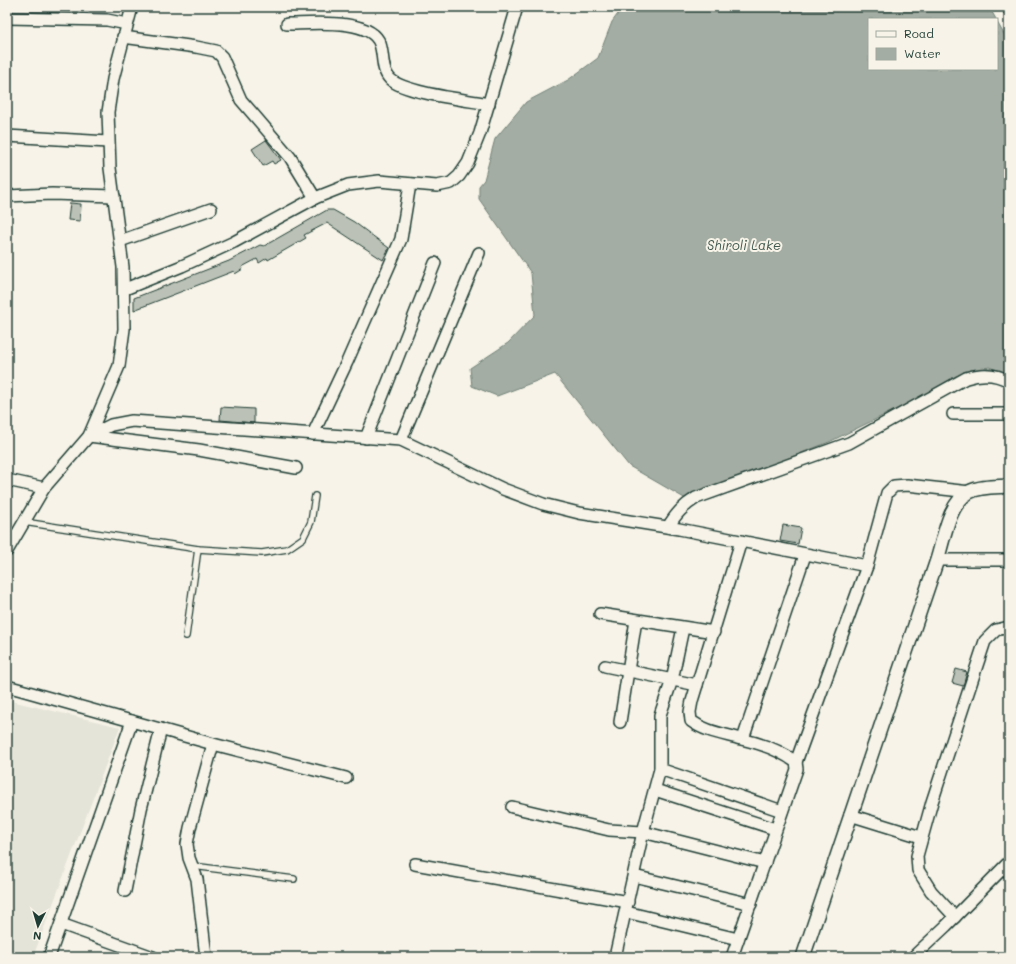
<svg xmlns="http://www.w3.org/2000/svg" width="1016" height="964" font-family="Mali,sans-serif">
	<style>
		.built { fill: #e5e4d9 }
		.water { fill: #a4ada3; stroke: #6f8077 }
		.building { fill: #bbc1b6; stroke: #1f3d34 }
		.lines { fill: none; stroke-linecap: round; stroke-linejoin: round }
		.service-casing { stroke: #1f3d34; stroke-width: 8 }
		.minor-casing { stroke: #1f3d34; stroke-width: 14 }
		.tertiary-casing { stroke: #1f3d34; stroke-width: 16 }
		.service { stroke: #f7f3e8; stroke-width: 5.5 }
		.minor { stroke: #f7f3e8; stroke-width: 11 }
		.tertiary { stroke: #f7f3e8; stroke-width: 13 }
		.labels { text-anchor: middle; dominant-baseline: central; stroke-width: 4; stroke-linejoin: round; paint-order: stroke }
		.water-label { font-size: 13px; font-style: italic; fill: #405950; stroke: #f7f3e8 }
	</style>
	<rect width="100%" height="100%" fill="#f7f3e8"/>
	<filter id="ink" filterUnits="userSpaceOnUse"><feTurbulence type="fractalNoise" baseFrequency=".025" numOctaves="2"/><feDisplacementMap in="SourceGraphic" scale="8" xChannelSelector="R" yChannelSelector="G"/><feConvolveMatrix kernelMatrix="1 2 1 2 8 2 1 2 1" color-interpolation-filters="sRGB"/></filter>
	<g filter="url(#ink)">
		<polygon class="built" points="7,700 120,727 33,957 7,957"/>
		<polygon class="water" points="623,7 989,7 996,19 869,19 869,69 997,69 997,22 1009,43 1009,374 989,367 956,376 917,399 829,442 686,499 629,466 555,374 497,396 472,386 470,368 508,343 535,315 531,273 479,199 479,186 484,180 495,139 526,102 568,80 598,58 612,22"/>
		<g class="building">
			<polygon points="266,140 281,160 274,164 272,161 263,166 252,149"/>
			<polygon points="70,203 81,204 80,221 68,220"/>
			<polygon points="327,210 333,210 354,222 389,248 383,260 327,223 304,235 306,238 268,260 267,258 259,263 257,259 242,267 243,269 235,274 234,271 134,310 134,298 229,261 260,245 264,246"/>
			<polygon points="221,407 254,409 254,423 220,420"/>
			<polygon points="783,525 801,528 798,544 780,541"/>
			<polygon points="956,669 967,672 963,686 952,683"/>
		</g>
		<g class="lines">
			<g class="service-casing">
				<g id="service">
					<polyline points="24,522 198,549 262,553 287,549 303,538 311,522 315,496"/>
					<polyline points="186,636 198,549"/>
					<polyline points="193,866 294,879"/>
				</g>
			</g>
			<g class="minor-casing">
				<g id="minor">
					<polyline points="132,7 113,79 108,112 110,168 123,267 124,329 119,366 89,436 199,450 296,468"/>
					<polyline points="1008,7 1009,9"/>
					<polyline points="7,18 107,20 127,24"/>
					<path d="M287 24C310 24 371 17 380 44 384 55 381 70 390 79 404 93 467 100 489 104"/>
					<polyline points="123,37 196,47 216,51 222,57 241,100 290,157 315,198"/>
					<polyline points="7,136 108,142"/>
					<polyline points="7,196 52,194 114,196"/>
					<polyline points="120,241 211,209"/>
					<polyline points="125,289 182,266 234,242 315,198 348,185 379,181 437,186 451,183 459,176 468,163 480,133 517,7"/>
					<polyline points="953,414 1009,414"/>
					<polyline points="313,434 347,362 401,239 410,184"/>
					<polyline points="366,438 435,263"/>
					<polyline points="401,440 479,253"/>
					<polyline points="7,480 44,488"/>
					<path d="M668 527C676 514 683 506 696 498L849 443 966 378C981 373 995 373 1009 381"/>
					<polyline points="7,551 44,488 89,436 111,425 132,421 401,440 503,489 543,504 579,513 679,529 867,566"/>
					<polyline points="937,560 1009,560"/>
					<polyline points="600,614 714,632"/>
					<polyline points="605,666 697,685"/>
					<polyline points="7,686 213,744 346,778"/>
					<polyline points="620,722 636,620"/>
					<polyline points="743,739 805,555"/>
					<polyline points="796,762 867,566 887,493 894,486 907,485 970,492"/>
					<polyline points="660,769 782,811"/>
					<polyline points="655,790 775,829"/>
					<polyline points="512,807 609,830 643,832 765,863"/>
					<polyline points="850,815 921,837"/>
					<polyline points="415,864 628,902"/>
					<polyline points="634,876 751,904"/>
					<polyline points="125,891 141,809 161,729"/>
					<polyline points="626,912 738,939"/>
					<polyline points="955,917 931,891 918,870 917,856 932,802 985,641 996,630 1009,627"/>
					<polyline points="61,924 153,957"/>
					<polyline points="49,957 132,721"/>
					<polyline points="206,957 197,879 189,858 187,844 190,828 213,744"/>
					<polyline points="615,957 643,832 660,769 660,715 672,680 683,628"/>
					<path d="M732 957 797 769 796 762C781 751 759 743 741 739 724 734 706 732 691 721L690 712 692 701 741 541"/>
					<polyline points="913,957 946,926 1009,862"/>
				</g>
			</g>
			<g class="tertiary-casing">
				<path id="tertiary" d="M803 957 937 560C944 539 948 504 969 492 980 486 997 487 1009 486"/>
			</g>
			<use href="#service" class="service"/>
			<use href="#minor" class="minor"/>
			<use href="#tertiary" class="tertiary"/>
		</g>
	</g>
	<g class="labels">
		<g class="water-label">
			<text x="744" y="244">Shiroli Lake</text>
		</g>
	</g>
	<rect width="1016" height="964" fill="none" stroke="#f7f3e8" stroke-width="24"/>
	<rect x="12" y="12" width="992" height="940" fill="none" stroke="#1f3d34" stroke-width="1.5" filter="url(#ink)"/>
	<rect x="868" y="18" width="130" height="52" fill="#f7f3e8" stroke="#a1aaa0"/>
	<rect x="876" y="31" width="20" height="6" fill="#f7f3e8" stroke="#a1aaa0"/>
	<text x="904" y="38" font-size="12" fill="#1f3d34">Road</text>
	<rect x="876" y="48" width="20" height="12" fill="#a4ada3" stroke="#a1aaa0"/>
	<text x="904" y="58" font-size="12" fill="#1f3d34">Water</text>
	<g transform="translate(38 926) rotate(185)" stroke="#f7f3e8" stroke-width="3" paint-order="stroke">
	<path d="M0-3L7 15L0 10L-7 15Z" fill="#1f3d34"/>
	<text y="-6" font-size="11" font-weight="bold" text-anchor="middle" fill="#1f3d34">N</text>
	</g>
</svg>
